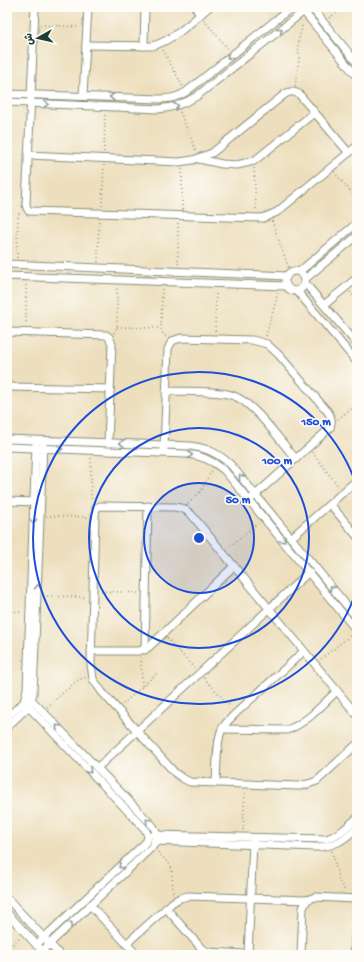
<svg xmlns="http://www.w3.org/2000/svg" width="364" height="962" font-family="'Gochi Hand','Playpen Sans Arabic',sans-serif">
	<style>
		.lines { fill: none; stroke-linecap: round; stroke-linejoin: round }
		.minor-casing { stroke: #868e78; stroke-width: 9 }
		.path { stroke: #868e78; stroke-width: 1.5; stroke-dasharray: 1 3; stroke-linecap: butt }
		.minor { stroke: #fff; stroke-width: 7 }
		.oneway { stroke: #8f9e9a }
		.ring { fill: none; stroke: #1d4ed8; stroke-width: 2 }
		.centre { fill: #1d4ed8; stroke: #fdfcf7; stroke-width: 2 }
		.ring-label { font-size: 12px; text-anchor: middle; font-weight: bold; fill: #1d4ed8; stroke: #fdfcf7; stroke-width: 3.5; stroke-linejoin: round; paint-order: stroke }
	</style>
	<rect width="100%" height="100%" fill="#fdfcf7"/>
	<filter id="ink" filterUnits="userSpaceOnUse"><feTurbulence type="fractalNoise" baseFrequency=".025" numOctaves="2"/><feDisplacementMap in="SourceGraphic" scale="8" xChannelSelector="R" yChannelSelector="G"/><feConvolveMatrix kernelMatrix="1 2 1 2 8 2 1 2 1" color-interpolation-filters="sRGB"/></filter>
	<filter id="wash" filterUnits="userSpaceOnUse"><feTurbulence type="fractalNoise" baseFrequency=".012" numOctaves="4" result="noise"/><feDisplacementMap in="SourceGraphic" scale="16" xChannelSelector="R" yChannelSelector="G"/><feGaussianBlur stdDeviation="0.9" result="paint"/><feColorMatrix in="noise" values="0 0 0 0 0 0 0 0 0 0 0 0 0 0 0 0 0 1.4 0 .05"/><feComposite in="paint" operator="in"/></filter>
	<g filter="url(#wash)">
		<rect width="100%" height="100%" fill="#eddfbd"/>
	</g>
	<g filter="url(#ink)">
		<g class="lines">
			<g class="minor-casing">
				<g id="minor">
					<polyline points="35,7 26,205 27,208 29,211 263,218 277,212 357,146"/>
					<polyline points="195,7 200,15"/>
					<polyline points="302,7 305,13 357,77"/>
					<polyline points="311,7 357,63"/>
					<path d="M86 45 152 46C172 41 193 21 209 7"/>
					<polyline points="144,46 145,7"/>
					<path d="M7 94 161 99C171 99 178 97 186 92L292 7"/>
					<polyline points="83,96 88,7"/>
					<path d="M7 102 158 109C173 108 184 104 197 96L309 7"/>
					<path d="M28 155 179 162 193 160 212 153 285 94C290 91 293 91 299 94L349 153"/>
					<polyline points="199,159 222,164 237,165 254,161 314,113"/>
					<polyline points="7,264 287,276"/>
					<circle cx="295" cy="281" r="10"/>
					<polyline points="299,272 357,223"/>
					<polyline points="7,276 287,286"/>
					<polyline points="305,279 357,236"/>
					<polyline points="305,283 357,344"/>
					<polyline points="297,291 357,362"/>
					<polyline points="324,305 357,278"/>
					<polyline points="7,332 106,335 109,337 112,344 108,443"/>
					<polyline points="7,385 12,387 110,389"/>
					<path d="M167 391C185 392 218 390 234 396 253 402 282 443 296 459"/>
					<path d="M7 439 190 446C207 448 218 453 231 465L357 618"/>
					<path d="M7 447 186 454C201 455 212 460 224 470L357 631"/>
					<path d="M164 449 168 349 172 341 181 338 252 340 267 344 279 355 328 412C332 418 332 421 330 428L253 497"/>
					<polyline points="7,501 37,502"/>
					<polyline points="330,504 357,536"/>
					<polyline points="291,538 357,480"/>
					<polyline points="145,650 148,506"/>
					<polyline points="91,651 139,651 149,647 234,566"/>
					<path d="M27 695 153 826C158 835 159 838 153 846L42 951"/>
					<path d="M24 702 145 829C149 836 149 840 143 845L36 945"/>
					<polyline points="357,715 191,514 184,509 175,507 100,506 96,508 95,517 91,664 93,679 102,692 175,773 182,778 190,782 299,786 308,784 317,781 357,744"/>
					<polyline points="7,717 24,702 27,689 36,444"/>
					<polyline points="7,727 28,707 33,694 43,444"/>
					<path d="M222 729 287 730C307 723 322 705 337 691"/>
					<polyline points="97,768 309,572"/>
					<path d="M216 782C217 769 216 741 222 729 225 723 231 718 236 713L304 651"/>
					<path d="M154 835 326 839C339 835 347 827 357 818"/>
					<path d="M154 841 317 847C336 846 343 840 357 828"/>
					<polyline points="7,898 60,955"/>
					<polyline points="90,905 137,955"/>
					<polyline points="166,908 202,949 208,952 248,954"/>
					<polyline points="7,913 46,955"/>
					<polyline points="126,944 173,902 180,898 188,896 307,900"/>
					<polyline points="248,955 253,842"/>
					<polyline points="301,955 303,908 307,900 315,897 357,899"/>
					<polyline points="354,955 357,906"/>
				</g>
			</g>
			<g class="path">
				<polyline points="329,18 344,7"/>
				<polyline points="204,20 229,50"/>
				<polyline points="40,25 80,27"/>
				<polyline points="163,50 183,87"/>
				<polyline points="295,86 299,58 298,43 303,23"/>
				<polyline points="180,112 196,151"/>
				<polyline points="104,152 105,113"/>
				<polyline points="254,168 256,210"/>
				<polyline points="182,169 182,210"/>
				<polyline points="334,172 357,199"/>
				<polyline points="102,206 104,165"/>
				<polyline points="272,221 289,269"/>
				<polyline points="178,223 178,265"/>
				<polyline points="17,258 18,215 21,211"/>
				<polyline points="98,262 99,219"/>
				<polyline points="162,289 161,328 163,334 167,338"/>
				<polyline points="350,292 356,299 357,297"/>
				<polyline points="26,326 26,284"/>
				<polyline points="117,327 161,328"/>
				<polyline points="215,331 216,291"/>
				<polyline points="114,333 117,327 117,288"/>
				<polyline points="266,336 278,293"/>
				<polyline points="338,419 357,404"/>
				<polyline points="312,452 339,487"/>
				<polyline points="91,458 91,497 92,502"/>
				<polyline points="188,504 201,491 212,470"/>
				<polyline points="46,516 88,517"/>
				<polyline points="227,549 258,523"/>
				<polyline points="101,591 139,593"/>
				<polyline points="43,596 85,597"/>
				<polyline points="7,611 23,612"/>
				<polyline points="167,638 194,668"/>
				<polyline points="141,657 142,687"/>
				<polyline points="321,659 351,635"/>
				<polyline points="204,678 231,707"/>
				<polyline points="123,704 157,673"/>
				<polyline points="47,707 78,680 87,677"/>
				<polyline points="243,830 245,791"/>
				<polyline points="332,851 339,881 345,891"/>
				<polyline points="158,852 170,865 172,870 173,895"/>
				<polyline points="7,950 20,937"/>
				<polyline points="255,954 263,955"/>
			</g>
			<use href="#minor" class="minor"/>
		</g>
		<defs><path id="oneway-chevron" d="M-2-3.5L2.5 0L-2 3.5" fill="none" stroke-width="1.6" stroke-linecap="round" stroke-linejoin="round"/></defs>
		<g class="oneway">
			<use href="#oneway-chevron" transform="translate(280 30) rotate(-38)"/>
			<use href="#oneway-chevron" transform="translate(229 57) rotate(141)"/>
			<use href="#oneway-chevron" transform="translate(112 97) rotate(-178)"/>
			<use href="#oneway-chevron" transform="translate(46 104) rotate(3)"/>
			<use href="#oneway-chevron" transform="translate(176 106) rotate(-17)"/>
			<use href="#oneway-chevron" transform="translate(122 443) rotate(-178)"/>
			<use href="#oneway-chevron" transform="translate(60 449) rotate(2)"/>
			<use href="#oneway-chevron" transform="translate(190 455) rotate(4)"/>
			<use href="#oneway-chevron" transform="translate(241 477) rotate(-130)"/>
			<use href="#oneway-chevron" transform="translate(33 521) rotate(92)"/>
			<use href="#oneway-chevron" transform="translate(283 540) rotate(50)"/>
			<use href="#oneway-chevron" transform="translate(38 587) rotate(-88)"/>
			<use href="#oneway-chevron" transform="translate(332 588) rotate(-129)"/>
			<use href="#oneway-chevron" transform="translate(58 727) rotate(-134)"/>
			<use href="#oneway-chevron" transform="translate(89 771) rotate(46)"/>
			<use href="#oneway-chevron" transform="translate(148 821) rotate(-134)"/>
			<use href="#oneway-chevron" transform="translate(121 866) rotate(137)"/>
			<use href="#oneway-chevron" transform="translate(70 924) rotate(-43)"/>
		</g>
	</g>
	<circle cx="199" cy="538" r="55" fill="#1d4ed8" fill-opacity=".12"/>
	<g class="ring">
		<circle cx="199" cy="538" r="55"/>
		<circle cx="199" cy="538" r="110"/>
		<path d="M357 589A166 166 0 1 1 357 487"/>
	</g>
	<circle cx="199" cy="538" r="6" class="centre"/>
	<g class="ring-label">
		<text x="316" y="425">150 m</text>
		<text x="277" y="464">100 m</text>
		<text x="238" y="503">50 m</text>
	</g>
	<rect width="364" height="962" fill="none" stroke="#fdfcf7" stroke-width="24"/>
	<g transform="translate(38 38) rotate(262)" stroke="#fdfcf7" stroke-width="3" paint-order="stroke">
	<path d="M0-3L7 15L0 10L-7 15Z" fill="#1f3d34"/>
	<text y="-6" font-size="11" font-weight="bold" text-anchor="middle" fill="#1f3d34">ش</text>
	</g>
</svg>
